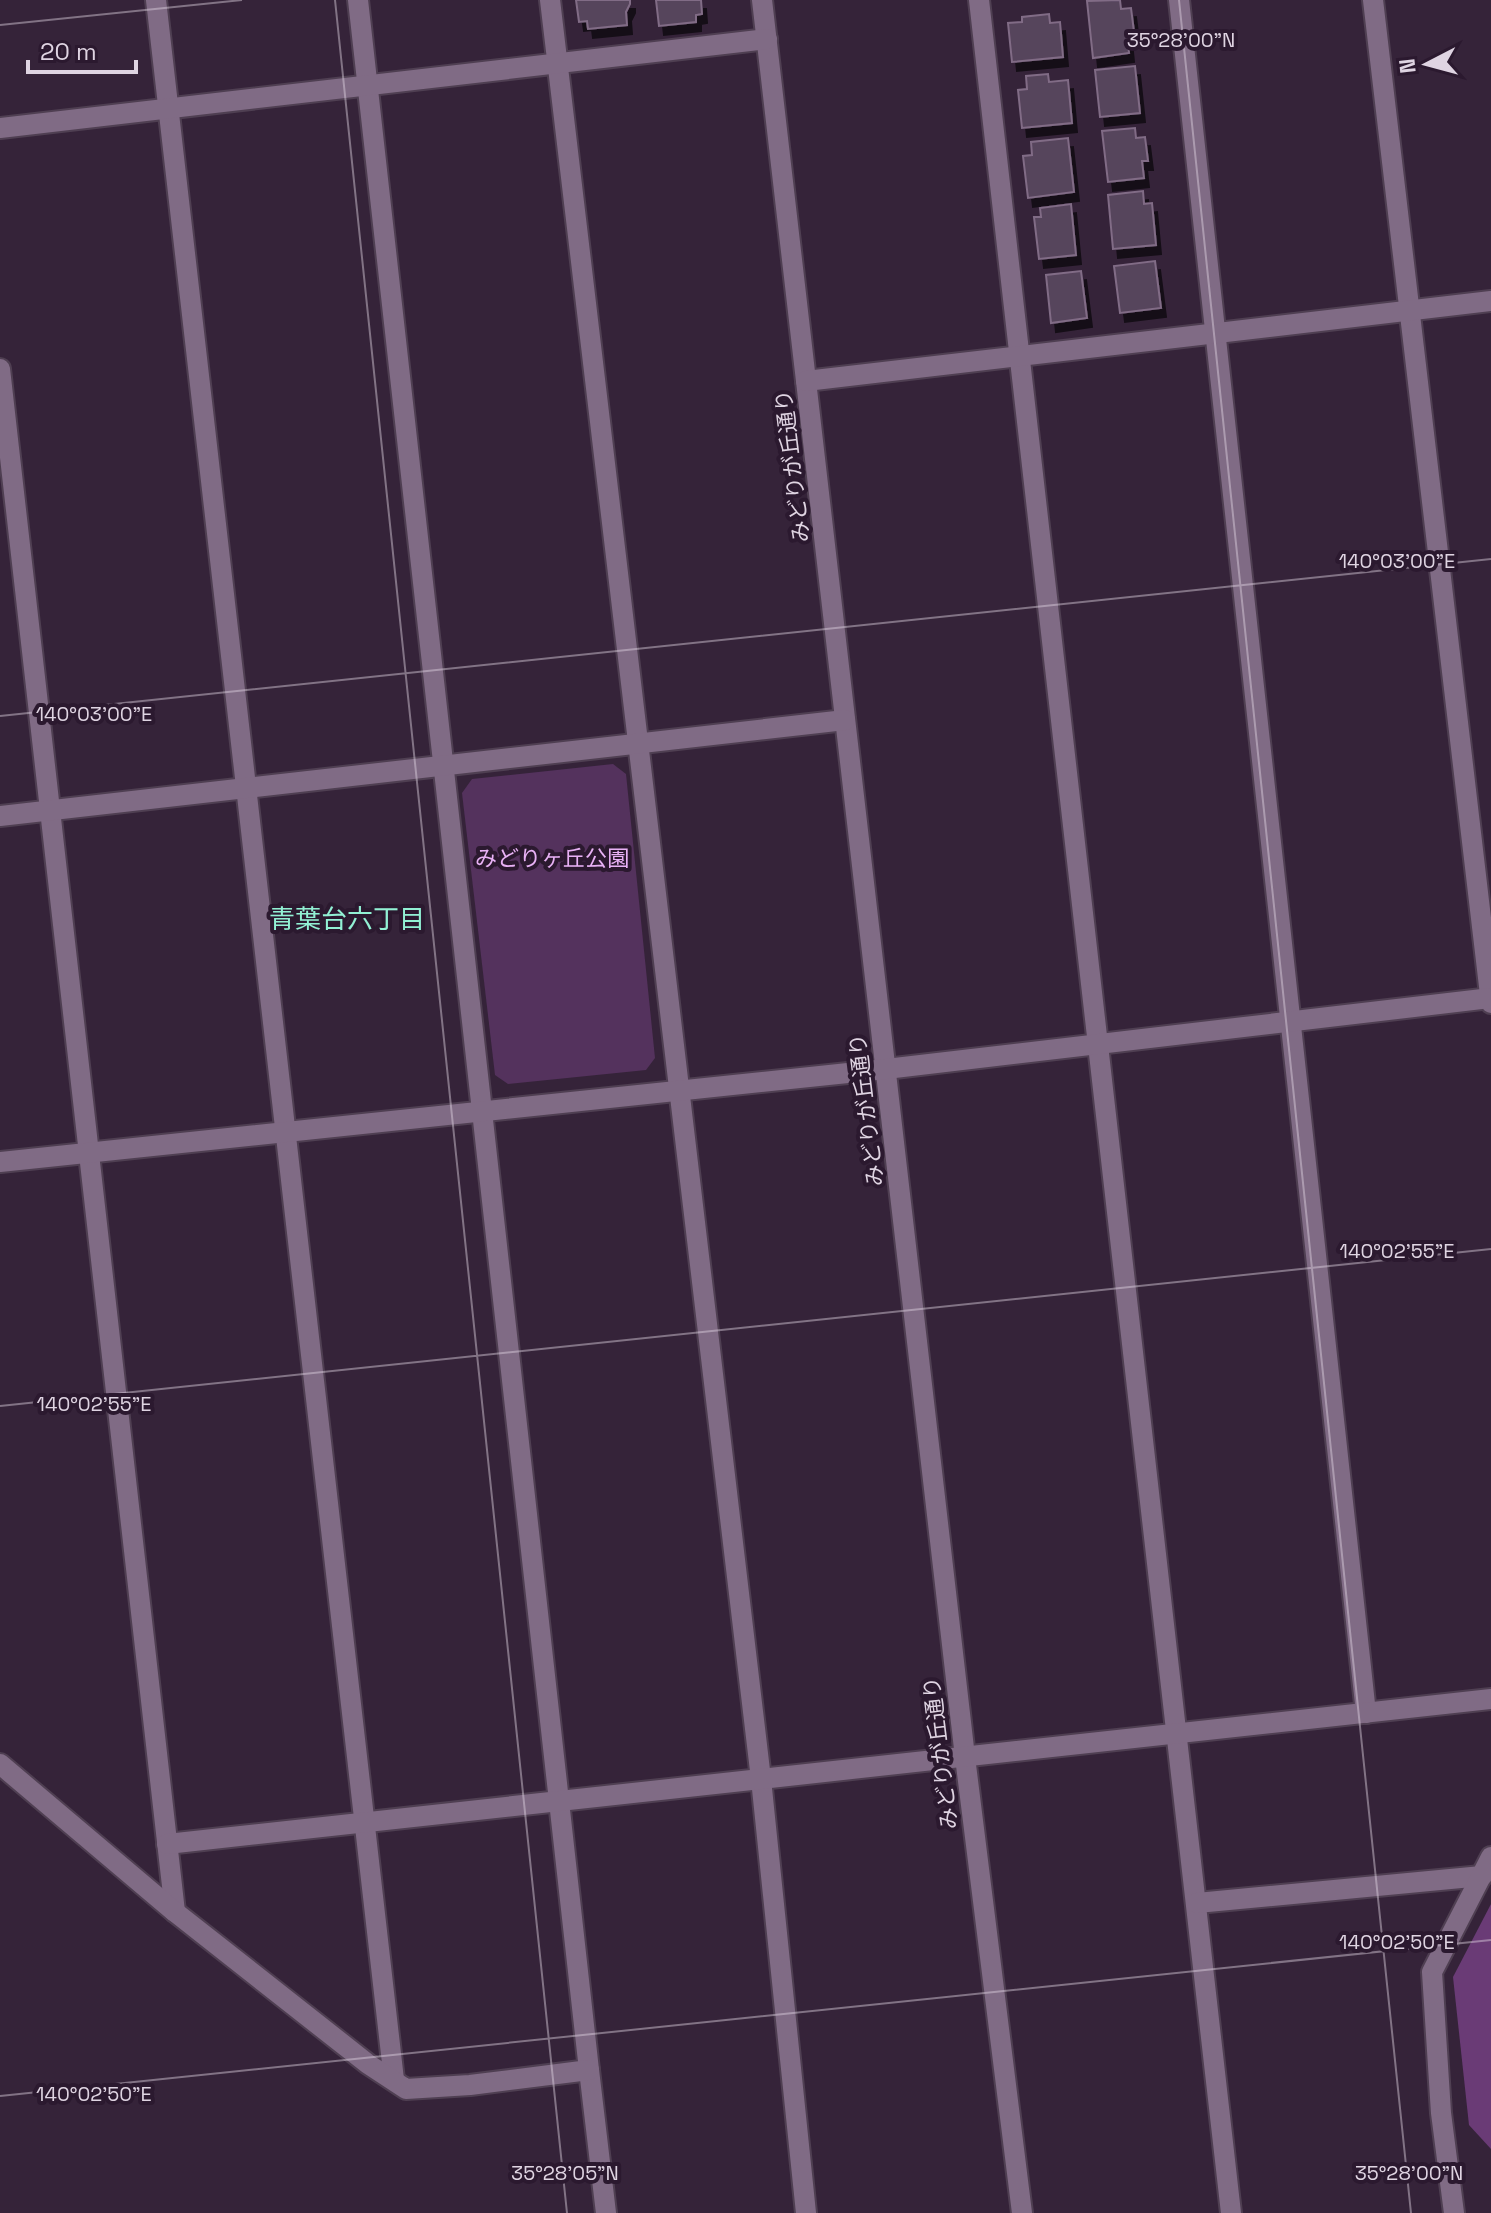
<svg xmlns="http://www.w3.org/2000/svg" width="1491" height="2213" font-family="'Space Grotesk','Noto Sans JP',sans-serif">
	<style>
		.green { fill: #54325d }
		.forest { fill: #6a3b76 }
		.building { fill: #57445c; stroke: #816c86; stroke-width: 2; filter: url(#shadow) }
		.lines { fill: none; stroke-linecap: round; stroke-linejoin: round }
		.minor-casing { stroke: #4f3f52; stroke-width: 24 }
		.minor { stroke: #806b85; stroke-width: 20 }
		.ticks { fill: none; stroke: #dfd4e2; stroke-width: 2; stroke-opacity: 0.45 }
		.labels { text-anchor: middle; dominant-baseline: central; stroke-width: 8; stroke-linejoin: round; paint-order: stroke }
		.street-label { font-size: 22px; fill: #dfd4e2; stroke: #2b192f }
		.park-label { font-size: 22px; fill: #e8b1f5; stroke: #2b192f }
		.quarter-label { font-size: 26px; fill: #92f1d4; stroke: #2b192f }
		.ticks-label { font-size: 20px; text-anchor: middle; fill: #dfd4e2; stroke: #2b192f; stroke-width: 8; stroke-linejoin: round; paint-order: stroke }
	</style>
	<defs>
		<filter id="shadow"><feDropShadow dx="5" dy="9" stdDeviation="0" flood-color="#0009"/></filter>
	</defs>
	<rect width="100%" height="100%" fill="#352339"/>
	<polygon class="green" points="613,764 626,774 655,1058 646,1070 508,1084 495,1075 462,793 472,779"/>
	<polygon class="forest" points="1491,1904 1491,2149 1469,2125 1453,1977"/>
	<g class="building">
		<polygon points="576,0 630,0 630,4 626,12 627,25 588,29 587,21 579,22"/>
		<polygon points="656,0 701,0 702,14 696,15 696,22 659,26"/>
		<polygon points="1120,0 1121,9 1131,8 1134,32 1127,33 1129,53 1093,58 1087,1"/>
		<polygon points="1049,14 1050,23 1060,22 1063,57 1012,62 1008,23 1022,22 1022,17"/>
		<polygon points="1135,66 1140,113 1100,117 1095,70"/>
		<polygon points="1048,74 1049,82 1068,80 1072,123 1022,128 1018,90 1027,89 1026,76"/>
		<polygon points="1135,128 1136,138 1145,137 1148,161 1142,161 1144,178 1108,182 1102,131"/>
		<polygon points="1068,138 1074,192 1028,198 1023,156 1032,155 1031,142"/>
		<polygon points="1143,191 1144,204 1152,203 1156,245 1113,249 1108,195"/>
		<polygon points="1071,204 1076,255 1039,259 1034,217 1041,217 1040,208"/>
		<polygon points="1155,261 1161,308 1120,313 1114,266"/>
		<polygon points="1081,271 1087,318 1051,323 1046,275"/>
	</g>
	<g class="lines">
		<g class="minor-casing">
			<g id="minor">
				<polyline points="156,0 394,2080"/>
				<polyline points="358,0 589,2070 606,2213"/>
				<polyline points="550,0 761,1779 806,2213"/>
				<polyline points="762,0 965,1757 1022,2213"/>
				<polyline points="979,0 1231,2213"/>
				<polyline points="1179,0 1366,1713"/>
				<polyline points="1373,0 1491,1003"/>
				<polyline points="0,128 767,39"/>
				<polyline points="0,369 175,1912"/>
				<polyline points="806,381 1491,301"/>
				<polyline points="0,816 845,720"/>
				<polyline points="0,1162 886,1069 1491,998"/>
				<polyline points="0,1764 175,1912 368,2064 406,2089 470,2085 589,2070"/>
				<polyline points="167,1844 1491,1699"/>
				<polyline points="1197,1903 1482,1876"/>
				<polyline points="1454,2213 1441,2113 1432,1972 1491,1857"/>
			</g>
		</g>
		<use href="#minor" class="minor"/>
	</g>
	<path class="ticks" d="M335 0 567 2213M1179 0 1411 2213M0 25 242 0M0 716 1491 559M0 1406 1491 1249M0 2096 1491 1940"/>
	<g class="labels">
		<g class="street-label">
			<text transform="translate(792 466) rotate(-97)">みどりが丘通り</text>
			<text transform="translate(866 1110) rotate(-97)">みどりが丘通り</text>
			<text transform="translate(940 1753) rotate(-97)">みどりが丘通り</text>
		</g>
		<g class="park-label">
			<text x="552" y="858">みどりヶ丘公園</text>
		</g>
		<g class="quarter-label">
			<text x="347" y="919">青葉台六丁目</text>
		</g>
	</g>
	<g class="ticks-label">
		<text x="1181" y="47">35°28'00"N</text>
		<text x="1397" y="568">140°03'00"E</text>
		<text x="94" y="721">140°03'00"E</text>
		<text x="1397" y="1258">140°02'55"E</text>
		<text x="94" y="1411">140°02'55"E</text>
		<text x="1397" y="1949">140°02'50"E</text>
		<text x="94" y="2101">140°02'50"E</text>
		<text x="565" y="2180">35°28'05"N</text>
		<text x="1409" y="2180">35°28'00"N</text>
	</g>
	<g transform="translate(1427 64) rotate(264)" stroke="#2b192f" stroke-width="6" paint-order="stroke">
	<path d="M0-6L14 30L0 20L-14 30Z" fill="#dfd4e2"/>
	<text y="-12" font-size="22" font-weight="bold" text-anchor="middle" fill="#dfd4e2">N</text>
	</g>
	<path d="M28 60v12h108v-12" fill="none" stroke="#dfd4e2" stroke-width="4"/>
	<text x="40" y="60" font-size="24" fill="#dfd4e2" stroke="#2b192f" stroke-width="6" paint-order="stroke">20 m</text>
</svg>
